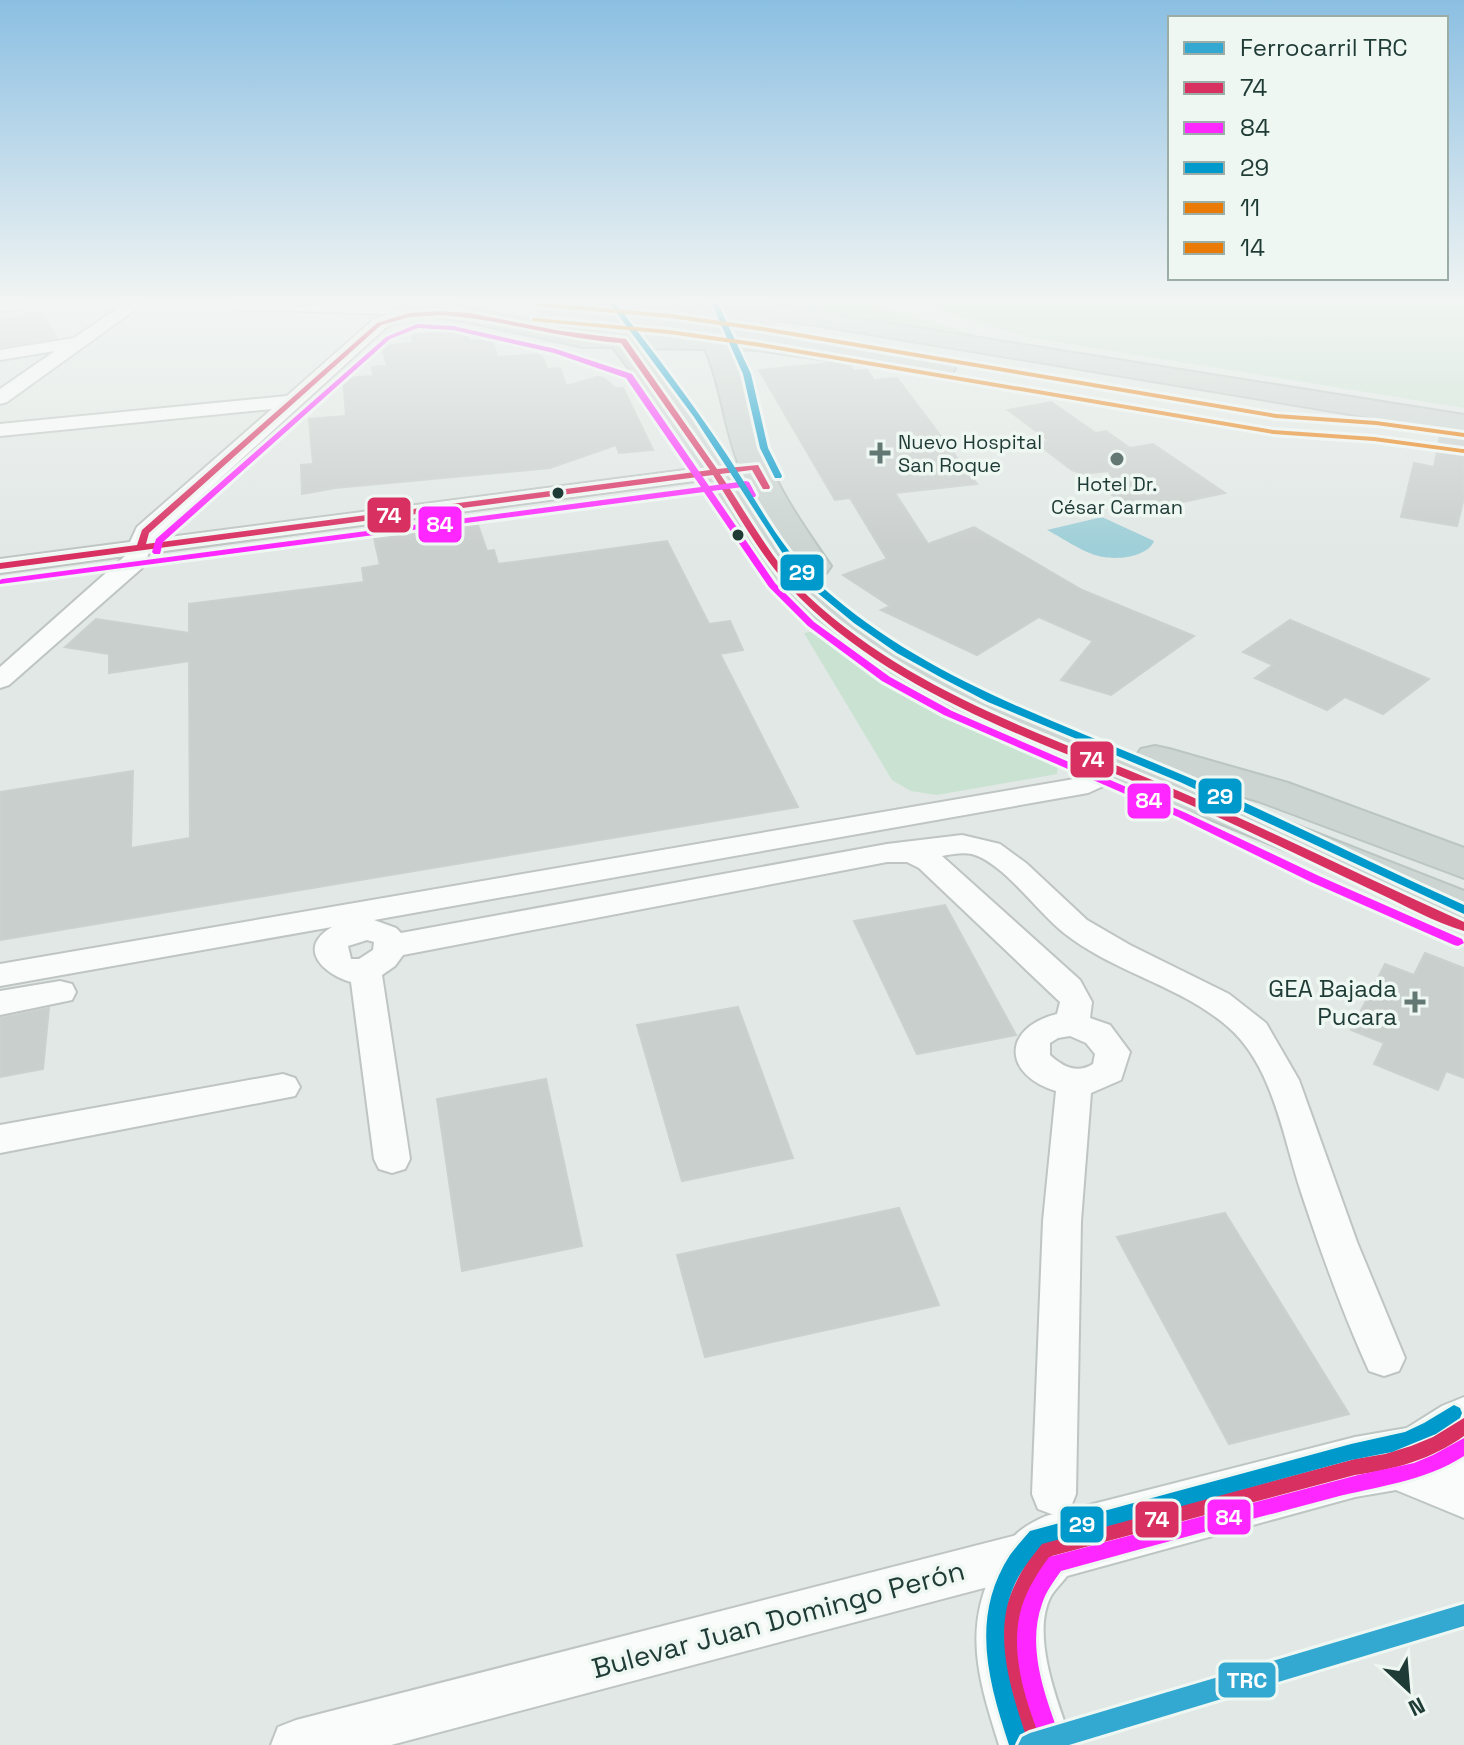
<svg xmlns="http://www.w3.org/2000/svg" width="1464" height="1745" font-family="'Space Grotesk',sans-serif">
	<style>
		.green { fill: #c9e2d2 }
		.water { fill: #9fcfd8 }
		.building { fill: #c9cfcd; stroke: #cad1ce; stroke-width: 2 }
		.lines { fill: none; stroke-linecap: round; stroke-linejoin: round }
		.street-casing { stroke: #bec5c2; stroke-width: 4 }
		.secondary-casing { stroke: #bdc6c3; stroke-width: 4 }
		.primary-casing { stroke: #bbc5c2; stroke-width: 4 }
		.street { fill: #fafcfb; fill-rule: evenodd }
		.secondary { fill: #fafcfb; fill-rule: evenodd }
		.primary { fill: #ccd5d2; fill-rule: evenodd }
		.primary-bridge-casing { stroke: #bbc5c2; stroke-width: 31; stroke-linecap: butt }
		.primary-bridge { stroke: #ccd5d2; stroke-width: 28 }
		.bus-1-casing { stroke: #eff7f3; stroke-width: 6 }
		.bus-2-casing { stroke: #eff7f3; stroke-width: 6 }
		.bus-3-casing { stroke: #eff7f3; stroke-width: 6 }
		.bus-4-casing { stroke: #eff7f3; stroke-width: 6 }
		.bus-5-casing { stroke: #eff7f3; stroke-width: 6 }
		.bus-1 { fill: #d93062; fill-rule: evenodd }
		.bus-2 { fill: #fe27ff; fill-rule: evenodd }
		.bus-3 { fill: #0099cb; fill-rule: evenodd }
		.bus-4 { fill: #e97a05; fill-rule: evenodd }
		.bus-5 { fill: #e97a05; fill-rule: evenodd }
		.rail-1-casing { stroke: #eff7f3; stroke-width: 6 }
		.rail-1 { fill: #33a8d1; fill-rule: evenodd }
		.poi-dot { fill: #637873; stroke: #eff7f3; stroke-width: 3 }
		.bus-dot { fill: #1f3b35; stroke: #eff7f3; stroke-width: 3 }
		.labels { text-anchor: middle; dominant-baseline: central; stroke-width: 7; stroke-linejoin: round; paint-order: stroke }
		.far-poi-label { font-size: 20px; fill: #1f3b35; stroke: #eff7f3; text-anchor: start }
		.poi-label { font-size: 24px; fill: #1f3b35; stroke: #eff7f3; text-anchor: end }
		.near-street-label { font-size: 28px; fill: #1f3b35; stroke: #eff7f3 }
		.line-badge { stroke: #eff7f3; stroke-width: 3 }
		.badge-label { font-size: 22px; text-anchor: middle; font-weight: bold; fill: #fff }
	</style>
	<rect width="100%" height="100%" fill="#e1e8e5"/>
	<g class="green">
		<polygon points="752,304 870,304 1016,347"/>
		<polygon points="920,304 1464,304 1464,408 1027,337"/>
		<polygon points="816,631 837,645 1058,765 1057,774 937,795 911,791 892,780 804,633"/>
	</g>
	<path class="water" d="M1102 517 1154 541C1148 556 1120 560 1104 557 1086 555 1063 538 1047 530Z"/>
	<g class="building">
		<polygon points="42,312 57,338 0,347 0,320"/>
		<polygon points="466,331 469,341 492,339 497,357 536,354 542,357 547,369 560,368 566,386 597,377 604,378 615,388 623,388 653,450 619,453 616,445 550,468 335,488 302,494 301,465 313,464 309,419 346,416 343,378 373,376 372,367 387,366 382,346 413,343 412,335"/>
		<polygon points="831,363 850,366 853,371 867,370 874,380 897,378 977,484 895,493 928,544 974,527 1082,590 1194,636 1111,695 1061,680 1093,641 1039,617 977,655 881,610 890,606 843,575 887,559 850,498 835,500 759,370"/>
		<polygon points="1051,402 1096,433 1106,431 1130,448 1153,444 1225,493 1164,506 1155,499 1123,503 1096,483 1111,478 1109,471 1083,474 1072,470 1036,443 1049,441 1008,410"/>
		<polygon points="1440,436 1464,440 1464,498 1457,526 1401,517 1414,463 1434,467"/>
		<polygon points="478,525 487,551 494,550 498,564 667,541 709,624 730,621 743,650 720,654 798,807 0,940 0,792 133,771 131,848 190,838 189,661 109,673 109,654 65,647 96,619 189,633 189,604 364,582 362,568 380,565 374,538"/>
		<polygon points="1290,620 1429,679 1383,714 1345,697 1327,710 1255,678 1273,665 1243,652"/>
		<polygon points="945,905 1016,1035 917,1054 854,921"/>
		<polygon points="1425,953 1464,968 1464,1078 1446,1071 1438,1090 1374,1064 1384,1043 1351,1030 1385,964 1414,975"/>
		<polygon points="738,1007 793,1158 682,1181 637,1025"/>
		<polygon points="49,1008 43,1069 0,1077 0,1018"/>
		<polygon points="546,1079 582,1246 462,1271 437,1099"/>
		<polygon points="899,1208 939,1305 705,1357 677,1255"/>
		<polygon points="1225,1213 1349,1414 1229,1444 1117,1237"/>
	</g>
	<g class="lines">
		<g class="street-casing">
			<g id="street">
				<polygon points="0,304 22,304 20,308 0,311"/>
				<polygon points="124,304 143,304 7,402 0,404 0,389 55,351 0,360 0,350 74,338"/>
				<polygon points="229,304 414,305 423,310 385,328 154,539 755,461 765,467 755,473 149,553 142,568 9,685 0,688 0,667 125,556 0,573 0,559 130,542 137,527 272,409 0,436 0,424 287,396 373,320 388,314 237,309"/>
				<path d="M1118 761 1128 763 1132 769 1128 775 1088 793 374 920 396 928 401 933 887 844 962 835 1000 844 1026 863 1087 920 1130 945 1229 994 1266 1023 1299 1080 1357 1242 1405 1358 1399 1371 1384 1376 1369 1371C1343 1314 1322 1255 1302 1195 1283 1139 1274 1066 1227 1026 1179 985 1113 972 1064 933 1037 912 1004 863 972 854 963 852 951 854 942 856L1080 980 1092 1002 1090 1018 1110 1025 1130 1052 1121 1080 1091 1093 1081 1221 1076 1494 1070 1509 1054 1515 1038 1509 1032 1494 1043 1221 1056 1091C1003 1075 1001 1028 1057 1014L1060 1002 919 868 907 862H887L403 955 395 966 382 975 410 1159 405 1169 392 1173 379 1169 374 1159 351 982C323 974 296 948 332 927L0 986V964L1080 778ZM367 940 374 942 373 950 359 959H351L348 946ZM1070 1036 1086 1043 1095 1054 1093 1064C1077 1074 1063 1067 1050 1055V1043L1058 1038Z"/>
				<polygon points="60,981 72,984 76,992 72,1000 0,1015 0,991"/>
				<polygon points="283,1074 295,1078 300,1087 295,1096 0,1153 0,1125"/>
				<polygon points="1037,1530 1053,1536 1060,1552 1053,1568 1037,1574 391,1745 271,1745 278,1727 296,1720"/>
			</g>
		</g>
		<g class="secondary-casing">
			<path id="secondary" d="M1464 1397V1518L1396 1490 1355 1497 1067 1576C1062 1583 1055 1589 1051 1596 1030 1635 1059 1707 1073 1745H999C979 1681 962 1629 995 1566 1008 1539 1018 1528 1046 1516L1355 1437 1407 1428 1442 1406Z"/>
		</g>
		<g class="primary-casing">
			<path id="primary" d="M386 304H449L583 331 601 332 581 304H606L628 332 698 333 686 304H766L1464 415V433L822 326 714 312 724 334H757L942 360 952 362 955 368 952 374 942 376 757 350 732 349C749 387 753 428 770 466 786 502 809 534 831 566L826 573 814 576 802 573C779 540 756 505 740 467 724 429 722 387 705 349L641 348 707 437 790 559C879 665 1014 711 1138 762L1135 758 1141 749 1155 746 1169 749 1288 783 1464 848V878L1258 801 1168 775 1464 891V923L999 733C924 699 847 662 790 601 752 561 727 512 697 466 671 425 642 386 613 347H583L469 322 398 311 389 309Z"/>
		</g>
		<use href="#street" class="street"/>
		<use href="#secondary" class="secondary"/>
		<use href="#primary" class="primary"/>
		<g class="primary-bridge-casing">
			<polyline id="primary-bridge" points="549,305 671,316 763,329"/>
		</g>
		<use href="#primary-bridge" class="primary-bridge"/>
		<g class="bus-1-casing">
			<g id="bus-1">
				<path d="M439 311 469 313 561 331 626 339 717 469 758 465 770 487 769 489H763L752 470 720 474C748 515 772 562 809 597 914 695 1053 737 1183 793 1278 834 1370 880 1464 922V931C1434 922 1404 905 1376 892 1321 866 1266 839 1211 814 1072 751 912 709 800 598 764 563 740 517 713 475L0 569V563L137 545 142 530 377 323 409 313ZM439 315C501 319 559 338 621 343L710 470 146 544 149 533 381 325 410 317Z"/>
				<path d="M1464 1418V1436C1432 1459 1394 1470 1355 1475L1052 1556C1042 1570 1032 1583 1026 1599 1009 1648 1030 1699 1046 1745H1026C998 1660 984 1621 1040 1543L1355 1459 1385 1454 1411 1446 1433 1437Z"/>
			</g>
		</g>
		<g class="bus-2-casing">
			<g id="bus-2">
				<polygon points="417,324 453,326 556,349 632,374 709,486 746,481 749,482 756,495 755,497 749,497 743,487 712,491 775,583 814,622 890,677 952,711 1186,813 1319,876 1462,939 1464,943 1458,946 1454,945 1311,882 1178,817 944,715 882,681 808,626 769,587 704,492 0,584 0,580 2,579 701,487 626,378 554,353 453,330 418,328 390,339 163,542 160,554 154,554 152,552 156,539 386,337"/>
				<path d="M1464 1438V1456C1424 1482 1377 1486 1332 1498 1241 1522 1151 1546 1061 1571 1054 1581 1046 1591 1042 1604 1026 1649 1046 1698 1061 1740L1059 1745H1043C1026 1703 1008 1651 1022 1606 1028 1588 1038 1572 1049 1557L1358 1475 1414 1463 1433 1455Z"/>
			</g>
		</g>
		<g class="bus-3-casing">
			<g id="bus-3">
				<path d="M610 304H616C655 353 692 403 727 455 756 499 781 551 822 587 927 681 1062 723 1190 778 1282 818 1372 864 1464 905V914L1180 782 988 702 942 678 897 653 854 623 814 590 787 560 694 417Z"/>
				<polygon points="712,304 718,304 751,374 768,448 782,476 781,478 775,478 760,448 743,374"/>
				<path d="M1454 1405 1460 1408 1462 1413 1460 1418 1436 1434 1392 1452 1351 1460 1042 1544C1031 1558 1021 1570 1014 1586 991 1637 1013 1696 1029 1745H1009C988 1680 970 1617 1010 1555 1016 1547 1023 1539 1030 1531L1351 1444 1405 1432 1424 1423Z"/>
			</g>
		</g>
		<g class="bus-4-casing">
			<polygon id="bus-4" points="532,304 554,304 671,314 763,327 1276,414 1376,421 1464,433 1464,437 1376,425 1276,418 763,331 671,318 535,306"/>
		</g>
		<g class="bus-5-casing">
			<polygon id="bus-5" points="534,318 669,330 761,343 1273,430 1374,437 1462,449 1464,449 1464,453 1374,441 1273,434 761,347 669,334 532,321 532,319"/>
		</g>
		<use href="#bus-1" class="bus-1"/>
		<use href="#bus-2" class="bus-2"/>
		<use href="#bus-3" class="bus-3"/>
		<use href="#bus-4" class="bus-4"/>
		<use href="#bus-5" class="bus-5"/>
		<g class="rail-1-casing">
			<polygon id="rail-1" points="1464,1604 1464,1626 1069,1745 1018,1745 1022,1737 1030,1733"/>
		</g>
		<use href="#rail-1" class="rail-1"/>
	</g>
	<linearGradient id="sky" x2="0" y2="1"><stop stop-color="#8bbfe2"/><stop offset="0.55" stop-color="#f2f5f3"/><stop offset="1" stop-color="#f2f5f3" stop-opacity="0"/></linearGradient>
	<rect width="1464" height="548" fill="url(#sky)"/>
	<g class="poi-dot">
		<path d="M876 441h8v8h8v8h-8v8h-8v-8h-8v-8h8z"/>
		<circle cx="1117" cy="459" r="8"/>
		<path d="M1411 990h8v8h8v8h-8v8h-8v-8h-8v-8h8z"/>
	</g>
	<g class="bus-dot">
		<circle cx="558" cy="493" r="7"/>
		<circle cx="738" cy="535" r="7"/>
	</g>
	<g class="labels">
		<g class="far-poi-label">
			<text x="898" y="442">Nuevo Hospital<tspan x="898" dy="23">San Roque</tspan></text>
			<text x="1117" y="484" text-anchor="middle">Hotel Dr.<tspan x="1117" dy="23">César Carman</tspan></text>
		</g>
		<g class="poi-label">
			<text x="1397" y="988">GEA Bajada<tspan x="1397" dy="28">Pucara</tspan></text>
		</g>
		<g class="near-street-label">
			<text transform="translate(778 1619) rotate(-15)">Bulevar Juan Domingo Perón</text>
		</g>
	</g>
	<g class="line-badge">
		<rect x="366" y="496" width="46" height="38" rx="8" fill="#d93062"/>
		<rect x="417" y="505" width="46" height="39" rx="8" fill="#fe27ff"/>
		<rect x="779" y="553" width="46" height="39" rx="8" fill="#0099cb"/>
		<rect x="1069" y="740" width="46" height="39" rx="8" fill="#d93062"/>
		<rect x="1197" y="777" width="46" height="38" rx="8" fill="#0099cb"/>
		<rect x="1126" y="782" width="46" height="38" rx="8" fill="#fe27ff"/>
		<rect x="1206" y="1498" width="46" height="38" rx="8" fill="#fe27ff"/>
		<rect x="1134" y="1500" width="46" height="39" rx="8" fill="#d93062"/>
		<rect x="1059" y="1505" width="46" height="39" rx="8" fill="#0099cb"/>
		<rect x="1217" y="1661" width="60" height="38" rx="8" fill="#33a8d1"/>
	</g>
	<g class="badge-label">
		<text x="389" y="523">74</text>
		<text x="440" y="532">84</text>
		<text x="802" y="580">29</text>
		<text x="1092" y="767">74</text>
		<text x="1220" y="804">29</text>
		<text x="1149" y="808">84</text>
		<text x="1229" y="1525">84</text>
		<text x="1157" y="1527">74</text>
		<text x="1082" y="1532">29</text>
		<text x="1247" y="1688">TRC</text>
	</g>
	<rect x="1168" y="16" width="280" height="264" fill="#eff7f3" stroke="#9caca7" stroke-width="2"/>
	<rect x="1184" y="42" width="40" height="12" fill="#33a8d1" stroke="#9caca7" stroke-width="2"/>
	<text x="1240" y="56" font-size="24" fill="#1f3b35">Ferrocarril TRC</text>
	<rect x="1184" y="82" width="40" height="12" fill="#d93062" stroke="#9caca7" stroke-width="2"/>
	<text x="1240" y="96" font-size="24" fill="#1f3b35">74</text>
	<rect x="1184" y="122" width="40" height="12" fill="#fe27ff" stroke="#9caca7" stroke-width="2"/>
	<text x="1240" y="136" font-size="24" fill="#1f3b35">84</text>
	<rect x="1184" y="162" width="40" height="12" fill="#0099cb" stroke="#9caca7" stroke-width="2"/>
	<text x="1240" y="176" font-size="24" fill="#1f3b35">29</text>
	<rect x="1184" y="202" width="40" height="12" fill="#e97a05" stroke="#9caca7" stroke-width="2"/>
	<text x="1240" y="216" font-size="24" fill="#1f3b35">11</text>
	<rect x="1184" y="242" width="40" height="12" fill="#e97a05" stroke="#9caca7" stroke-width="2"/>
	<text x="1240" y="256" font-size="24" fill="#1f3b35">14</text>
	<g transform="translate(1408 1689) rotate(154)" stroke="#eff7f3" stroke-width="6" paint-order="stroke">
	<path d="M0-6L14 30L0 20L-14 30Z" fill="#1f3b35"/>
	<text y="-12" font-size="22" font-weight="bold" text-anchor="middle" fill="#1f3b35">N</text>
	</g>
</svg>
